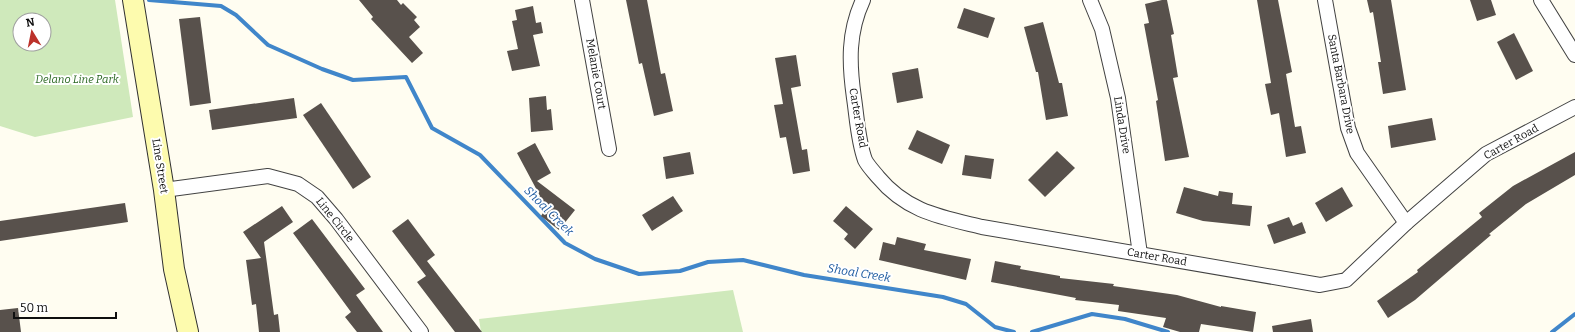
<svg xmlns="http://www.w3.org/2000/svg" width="1575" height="332" font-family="Bitter,serif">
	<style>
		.green { fill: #cfe9bb; fill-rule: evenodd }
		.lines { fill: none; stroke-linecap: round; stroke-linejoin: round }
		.stream { stroke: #4086ca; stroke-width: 4 }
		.building { fill: #58514c }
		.street-casing { stroke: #424242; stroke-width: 16 }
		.secondary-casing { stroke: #313131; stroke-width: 22 }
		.street { stroke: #fff; stroke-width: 14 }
		.secondary { stroke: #fdfbae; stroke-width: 20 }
		.labels { text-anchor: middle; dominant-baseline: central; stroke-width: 4; stroke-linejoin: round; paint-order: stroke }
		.street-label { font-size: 11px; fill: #0f0f0f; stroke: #fff }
		.park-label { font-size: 11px; font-style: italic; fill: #286620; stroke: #fff }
		.water-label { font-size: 12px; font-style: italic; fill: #1a589f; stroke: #fff }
	</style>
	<rect width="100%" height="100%" fill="#fffdf1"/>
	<g class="green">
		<path d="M0 0H115L133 117 35 137 0 126ZM20 20H44V44H20Z"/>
		<polygon points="733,290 743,332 481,332 479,319"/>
	</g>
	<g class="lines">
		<g class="stream">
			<polyline points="149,0 221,6 236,15 268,45 322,69 353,80 406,77 432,128 480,155 565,243 595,259 639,274 680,271 708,262 743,260 804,275 943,297 966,304 995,327 1014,332"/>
			<polyline points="1032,332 1092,314 1125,319 1168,332"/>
			<polyline points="1552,332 1575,314"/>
		</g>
	</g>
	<g class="building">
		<polygon points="359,0 397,0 401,5 403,3 417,17 414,20 420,27 409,37 423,53 412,63 371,19 373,17"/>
		<polygon points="626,0 647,0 661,74 665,73 673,111 654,116 642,63 639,64"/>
		<polygon points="1162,0 1167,0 1174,34 1171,35 1178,77 1173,78 1189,157 1165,161 1156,101 1158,100 1144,24 1149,23 1145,4"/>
		<polygon points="1257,0 1278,0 1292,72 1286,74 1295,127 1301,126 1306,153 1286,157 1279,113 1271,115 1265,84 1271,83"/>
		<polygon points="1367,0 1391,0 1406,90 1383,94 1378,62 1381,62 1373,12 1370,13"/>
		<polygon points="1470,0 1491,0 1496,15 1477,21"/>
		<polygon points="533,6 536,23 541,22 543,33 533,35 540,66 512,71 507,51 518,49 512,21 517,20 515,10"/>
		<polygon points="964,8 995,18 988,38 957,28"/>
		<polygon points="200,17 211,103 190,106 179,19"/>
		<polygon points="1043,22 1059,83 1062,83 1068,116 1046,120 1038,72 1036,72 1024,27"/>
		<polygon points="1514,33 1533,71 1516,80 1497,42"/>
		<polygon points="796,55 801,86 791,88 802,150 807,149 810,171 793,174 786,137 780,138 774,105 783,104 775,58"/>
		<polygon points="918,68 923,98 897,103 892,73"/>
		<polygon points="546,96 547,110 551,109 553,130 531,132 529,98"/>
		<polygon points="294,98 297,118 212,130 209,110"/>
		<polygon points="321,103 371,177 353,189 303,115"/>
		<polygon points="1432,118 1436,140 1391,148 1388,126"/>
		<polygon points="917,130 950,145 942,164 908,149"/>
		<polygon points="535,143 551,173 537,181 575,210 559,230 541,216 546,208 537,201 540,196 517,153"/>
		<polygon points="1057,151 1075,168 1045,197 1028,180"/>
		<polygon points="690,152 694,174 666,179 663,157"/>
		<polygon points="1575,152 1575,175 1526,204 1489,234 1491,235 1415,300 1388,318 1377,301 1418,272 1417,270 1482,217 1479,213 1513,186"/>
		<polygon points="965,155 994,159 991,179 962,175"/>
		<polygon points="1184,187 1218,196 1219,191 1233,193 1232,204 1252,206 1250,226 1203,221 1176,213"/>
		<polygon points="1342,187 1353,206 1326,222 1315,203"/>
		<polygon points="673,196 683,211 652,231 642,215"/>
		<polygon points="125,203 128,222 0,241 0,221"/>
		<polygon points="282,206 293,222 264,242 274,315 278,314 280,332 259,332 256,304 252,305 246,260 261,258 243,232"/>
		<polygon points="846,206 873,229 855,249 844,239 848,234 833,221"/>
		<polygon points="1289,217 1293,226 1302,222 1306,233 1274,244 1267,225"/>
		<polygon points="312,219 365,289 356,295 383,332 357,332 345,317 351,312 293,233"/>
		<polygon points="408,219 435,255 427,261 482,332 455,332 417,282 426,276 392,231"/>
		<polygon points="897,237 926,244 924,250 971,259 966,280 879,260 883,242 895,245"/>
		<polygon points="995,261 1021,266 1020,269 1060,276 1060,278 1114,284 1113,286 1177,295 1221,307 1221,306 1256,312 1253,332 1201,324 1199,332 1180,332 1163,327 1166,318 1118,311 1119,305 1075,300 1076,298 991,282"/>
		<polygon points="18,308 21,332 0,332 0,310"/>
		<polygon points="1311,319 1313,332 1273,332 1272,326"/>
	</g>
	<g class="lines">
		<g class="street-casing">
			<g id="street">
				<polyline points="582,0 609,149"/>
				<path d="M863 0C848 32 849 63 854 98 857 118 858 141 865 160 868 166 874 172 878 177 907 212 941 217 982 227L1320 285 1346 280 1406 223 1486 154 1575 107"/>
				<polyline points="1090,0 1102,29 1118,98 1140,254"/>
				<polyline points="1325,0 1348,128 1357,153 1406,223"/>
				<polyline points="1541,0 1575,55"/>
				<polyline points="164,190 268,176 298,184 317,197 336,219 421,332"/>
			</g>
		</g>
		<g class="secondary-casing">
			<polyline id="secondary" points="133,0 164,190 174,269 188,332"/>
		</g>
		<use href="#street" class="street"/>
		<use href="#secondary" class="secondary"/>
	</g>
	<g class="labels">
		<g class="street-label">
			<text transform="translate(596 74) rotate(80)">Melanie Court</text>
			<text transform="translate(1341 84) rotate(79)">Santa Barbara Drive</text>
			<text transform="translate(858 118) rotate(80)">Carter Road</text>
			<text transform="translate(1122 125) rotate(81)">Linda Drive</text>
			<text transform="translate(1511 142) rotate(-29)">Carter Road</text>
			<text transform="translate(160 166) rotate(81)">Line Street</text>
			<text transform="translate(335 220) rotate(51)">Line Circle</text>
			<text transform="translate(1157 257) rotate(10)">Carter Road</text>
		</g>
		<g class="park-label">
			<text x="77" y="79">Delano Line Park</text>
		</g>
		<g class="water-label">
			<text transform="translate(549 211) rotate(45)">Shoal Creek</text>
			<text transform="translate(859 273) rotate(9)">Shoal Creek</text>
		</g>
	</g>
	<g transform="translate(32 32) rotate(350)"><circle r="19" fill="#ffffff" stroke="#9f9f9f"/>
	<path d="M0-3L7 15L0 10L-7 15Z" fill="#bc312a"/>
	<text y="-6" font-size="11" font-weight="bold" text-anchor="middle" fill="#0f0f0f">N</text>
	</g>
	<path d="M14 312v6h102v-6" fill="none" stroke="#0f0f0f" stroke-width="2"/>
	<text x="20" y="312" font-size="12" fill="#0f0f0f" stroke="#ffffff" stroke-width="3" paint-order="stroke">50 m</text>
</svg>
